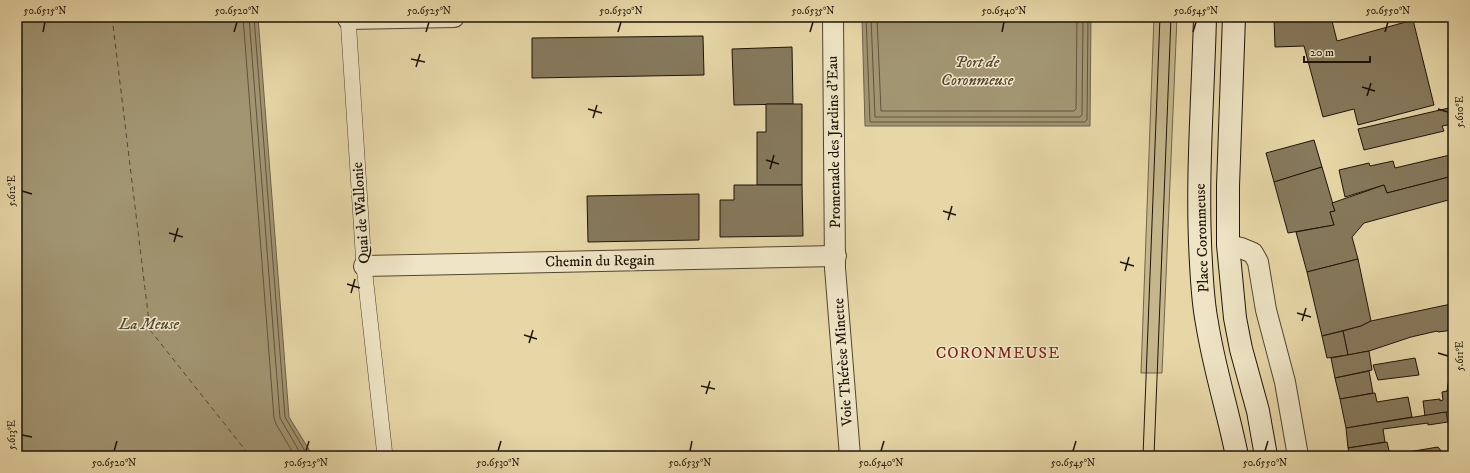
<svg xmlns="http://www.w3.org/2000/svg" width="1470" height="473" font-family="'IM FELL DW Pica',serif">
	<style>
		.green { fill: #c5b68c; stroke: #71654b }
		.water { fill: #a29572; stroke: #6d6148 }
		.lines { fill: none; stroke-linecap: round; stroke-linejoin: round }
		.shore { stroke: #60543e; stroke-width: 1 }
		.ferry { stroke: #524834; stroke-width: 1; stroke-dasharray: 5 4; stroke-linecap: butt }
		.building { fill: #86795c; stroke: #1d140a }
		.pedestrian-casing { stroke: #504531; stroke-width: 16 }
		.minor-casing { stroke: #504531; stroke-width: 22 }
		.secondary-casing { stroke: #1d140a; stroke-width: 24 }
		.pedestrian { stroke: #efe5c6; stroke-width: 15 }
		.minor { stroke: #efe5c6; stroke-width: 20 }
		.secondary { stroke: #efe5c6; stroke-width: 22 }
		.tram { stroke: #1d140a; stroke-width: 1 }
		.ticks { fill: none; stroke: #1d140a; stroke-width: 1.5 }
		.labels { text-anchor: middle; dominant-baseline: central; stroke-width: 3; stroke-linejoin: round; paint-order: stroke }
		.street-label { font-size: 15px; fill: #1d140a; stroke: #efe5c6 }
		.water-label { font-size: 16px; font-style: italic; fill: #524834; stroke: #efe5c6 }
		.neighbourhood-label { font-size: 16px; letter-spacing: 1px; fill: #7a1f14; stroke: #efe5c6 }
		.neatline { fill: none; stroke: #1d140a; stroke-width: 1.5 }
		.ticks-label { font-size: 10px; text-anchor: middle; fill: #1d140a }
	</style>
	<rect width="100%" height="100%" fill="#e7d7a7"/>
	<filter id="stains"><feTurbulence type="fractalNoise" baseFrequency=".005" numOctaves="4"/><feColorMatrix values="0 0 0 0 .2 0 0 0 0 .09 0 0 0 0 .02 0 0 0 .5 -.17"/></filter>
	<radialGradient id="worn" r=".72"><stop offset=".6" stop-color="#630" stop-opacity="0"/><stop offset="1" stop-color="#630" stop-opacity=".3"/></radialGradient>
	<polygon class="green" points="1154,17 1177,17 1162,373 1141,373"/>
	<g class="water">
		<polygon points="17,17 258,17 289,417 313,456 17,456"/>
		<polygon points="862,17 1091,17 1090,126 865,126"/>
	</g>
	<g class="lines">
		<g class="shore">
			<polyline points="243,17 274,418 276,424 295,456"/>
			<polyline points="249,17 280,418 302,456"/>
			<polyline points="254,17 285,417 308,456"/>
			<polyline points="866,17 870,122 1085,122 1087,120 1088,17"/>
			<polyline points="871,17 875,117 1080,117 1082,115 1083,17"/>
			<polyline points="877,17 881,111 1074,111 1076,109 1077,17"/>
		</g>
		<polyline class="ferry" points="112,17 150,330 250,456"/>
	</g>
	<g class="building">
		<polygon points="1274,17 1331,17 1337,41 1413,20 1434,105 1358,125 1354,109 1323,117 1304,46 1275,47"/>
		<polygon points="703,36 704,75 532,78 532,38"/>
		<polygon points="792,47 793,104 734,105 732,49"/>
		<polygon points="766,104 802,104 802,185 757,185 757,132 766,132"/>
		<polygon points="1453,107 1453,124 1442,126 1444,131 1364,150 1358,129"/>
		<polygon points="1314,140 1322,167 1274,182 1266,153"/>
		<polygon points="1450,155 1452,159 1453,159 1453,176 1387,193 1384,185 1345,197 1339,170 1369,163 1370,166 1393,161 1395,168"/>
		<polygon points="1322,167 1335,211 1330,212 1334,225 1288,233 1274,182"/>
		<polygon points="1453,176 1453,204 1452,199 1364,223 1352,237 1358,259 1307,272 1296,232 1334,225 1330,212 1335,211 1332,203 1384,185 1387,193"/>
		<polygon points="734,185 802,185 803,236 720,237 720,200 734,200"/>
		<polygon points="699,194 699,240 588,242 587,196"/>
		<polygon points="1358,259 1371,321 1361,326 1322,336 1307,272"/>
		<polygon points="1451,304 1453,312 1453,330 1438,332 1437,331 1411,337 1369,351 1348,355 1343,331 1361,326 1371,321"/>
		<polygon points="1343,331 1348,355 1327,358 1322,336"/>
		<polygon points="1369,351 1372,370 1335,378 1331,358"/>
		<polygon points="1453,354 1453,390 1447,391"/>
		<polygon points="1415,358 1419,375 1378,380 1373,365"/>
		<polygon points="1369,371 1373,393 1340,399 1335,378"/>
		<polygon points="1453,390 1453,411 1425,416 1423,401 1440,399 1440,401 1443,400 1442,392"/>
		<polygon points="1375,393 1377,402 1408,397 1412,417 1346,428 1340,399"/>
		<polygon points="1446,412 1448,422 1428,425 1428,423 1383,429 1385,442 1348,448 1346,428"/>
		<polygon points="1387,442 1390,455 1438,447 1442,452 1444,456 1350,456 1348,448"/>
	</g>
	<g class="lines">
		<g class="pedestrian-casing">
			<polyline id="pedestrian" points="348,17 364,266 385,456"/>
		</g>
		<g class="minor-casing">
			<g id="minor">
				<polyline points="833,17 835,268 850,456"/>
				<polyline points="348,19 454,17"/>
				<polyline points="1228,245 1241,248 1253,253 1258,262 1266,310 1285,382 1298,456"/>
				<polyline points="364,266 836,256"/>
			</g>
		</g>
		<g class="secondary-casing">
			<g id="secondary">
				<path d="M1205 17C1203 99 1196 181 1201 263 1202 283 1203 303 1207 323 1214 368 1228 411 1237 456"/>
				<polyline points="1234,17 1228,186 1228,245 1235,318 1241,349 1258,411 1266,456"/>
			</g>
		</g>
		<use href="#pedestrian" class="pedestrian"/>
		<use href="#minor" class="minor"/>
		<use href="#secondary" class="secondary"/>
		<g class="tram">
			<polyline points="1143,456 1160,17"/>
			<polyline points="1154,456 1171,17"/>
		</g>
	</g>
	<path class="ticks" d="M43 32 45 22M234 32 237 22M426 32 429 22M618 32 621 22M810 32 813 22M1002 32 1004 22M1193 32 1196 22M1385 32 1388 22M411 59 425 62M416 67 420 54M1362 87 1375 91M1367 96 1371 83M588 109 602 113M1438 109 1448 112M593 118 597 105M766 160 779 164M770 169 774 155M22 191 32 194M943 211 956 215M948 220 952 206M169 233 183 237M174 242 178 228M1120 262 1134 266M1125 271 1129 257M347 284 360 288M351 293 355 279M1297 313 1311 317M1302 321 1306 308M524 335 537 339M529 343 533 330M1438 353 1448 356M701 386 715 389M706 394 710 381M22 435 32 437M114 451 117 441M306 451 309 441M498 451 501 441M690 451 692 441M881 451 884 441M1073 451 1076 441M1265 451 1268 441"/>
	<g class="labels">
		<g class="street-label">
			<text transform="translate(834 142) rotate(-91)">Promenade des Jardins d'Eau</text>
			<text transform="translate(361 213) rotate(-94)">Quai de Wallonie</text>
			<text transform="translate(1202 238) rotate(-92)">Place Coronmeuse</text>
			<text transform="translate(600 261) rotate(-1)">Chemin du Regain</text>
			<text transform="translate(843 362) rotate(-94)">Voie Thérèse Minette</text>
		</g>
		<g class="water-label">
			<text x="977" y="62">Port de<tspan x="977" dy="18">Coronmeuse</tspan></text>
			<text x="149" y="324">La Meuse</text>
		</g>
		<g class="neighbourhood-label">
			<text x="998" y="353">CORONMEUSE</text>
		</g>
	</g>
	<rect width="1470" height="473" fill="none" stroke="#e7d7a7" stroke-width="44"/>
	<path d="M1304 56v6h66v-6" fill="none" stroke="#1d140a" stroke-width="2"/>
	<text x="1310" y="56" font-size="12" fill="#1d140a" stroke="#efe5c6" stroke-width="3" paint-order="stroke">20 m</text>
	<rect x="22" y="22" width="1426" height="429" class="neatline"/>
	<g class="ticks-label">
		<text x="45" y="14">50.6515°N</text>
		<text x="237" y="14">50.6520°N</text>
		<text x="429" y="14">50.6525°N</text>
		<text x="621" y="14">50.6530°N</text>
		<text x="813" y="14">50.6535°N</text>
		<text x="1004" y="14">50.6540°N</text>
		<text x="1196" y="14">50.6545°N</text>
		<text x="1388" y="14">50.6550°N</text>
		<text transform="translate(1459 112) rotate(-90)" y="4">5.610°E</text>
		<text transform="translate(11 191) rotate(-90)" y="4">5.612°E</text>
		<text transform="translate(1459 356) rotate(-90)" y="4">5.611°E</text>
		<text transform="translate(11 435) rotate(-90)" y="4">5.613°E</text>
		<text x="114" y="466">50.6520°N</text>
		<text x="306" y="466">50.6525°N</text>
		<text x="498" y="466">50.6530°N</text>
		<text x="690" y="466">50.6535°N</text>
		<text x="881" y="466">50.6540°N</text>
		<text x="1073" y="466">50.6545°N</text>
		<text x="1265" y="466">50.6550°N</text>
	</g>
	<rect width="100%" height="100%" filter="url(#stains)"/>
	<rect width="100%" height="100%" fill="url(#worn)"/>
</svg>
